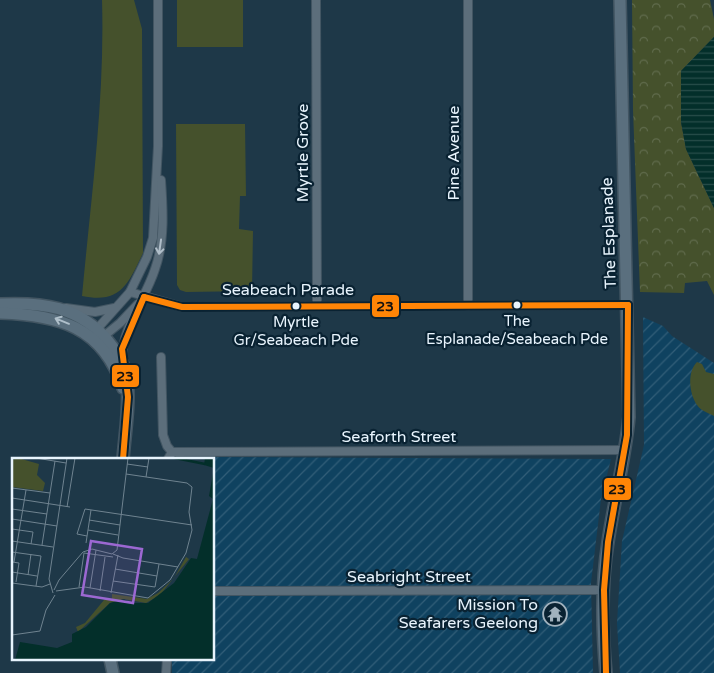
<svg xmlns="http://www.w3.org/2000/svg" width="714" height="673" font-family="'Varela Round',sans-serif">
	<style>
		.industrial { fill: url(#industrial-furrows) }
		.grass { fill: #45512c }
		.forest { fill: url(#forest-crowns) }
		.water { fill: url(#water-rules) }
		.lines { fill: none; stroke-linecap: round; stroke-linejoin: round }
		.street-casing { stroke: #425562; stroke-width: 10 }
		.secondary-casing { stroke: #425562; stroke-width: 14 }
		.street { stroke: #5c6e7b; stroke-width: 8 }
		.secondary { stroke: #5a6f7e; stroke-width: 11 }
		.bus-1-casing { stroke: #092232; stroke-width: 10 }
		.bus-1 { stroke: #ff8506; stroke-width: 6 }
		.oneway { stroke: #b0bec9 }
		.oneway2 { stroke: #afbfca }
		.bus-dot { fill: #e8f4fd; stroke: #092232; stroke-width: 2 }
		.labels { text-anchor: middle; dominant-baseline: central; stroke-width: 4.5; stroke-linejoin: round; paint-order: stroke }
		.bus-label { font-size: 15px; fill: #e8f4fd; stroke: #092232 }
		.street-label { font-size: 16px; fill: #e8f4fd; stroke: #092232 }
		.poi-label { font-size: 16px; fill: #e8f4fd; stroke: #092232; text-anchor: end }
		.inset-river { fill: none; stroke: #032f2a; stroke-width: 2.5 }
		.inset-road { fill: none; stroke: #6f8390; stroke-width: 1 }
		.view { fill: #9c68d2; fill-opacity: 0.15; stroke: #9c68d2; stroke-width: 2.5 }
		.inset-edge { fill: none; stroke: #e8f4fd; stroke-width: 2.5 }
		.line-badge { stroke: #092232; stroke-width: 2 }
		.pale-badge-label { font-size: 14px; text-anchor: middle; font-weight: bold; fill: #111 }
	</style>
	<defs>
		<pattern id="industrial-furrows" width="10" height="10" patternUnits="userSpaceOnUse" patternTransform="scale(1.25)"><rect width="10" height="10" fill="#0f4260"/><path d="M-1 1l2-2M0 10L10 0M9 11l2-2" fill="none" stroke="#325e78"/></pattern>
		<pattern id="forest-crowns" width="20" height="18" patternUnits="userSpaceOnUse" patternTransform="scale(1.25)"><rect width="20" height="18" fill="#45512c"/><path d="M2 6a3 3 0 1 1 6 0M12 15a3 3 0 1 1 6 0" fill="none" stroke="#606b4c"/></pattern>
		<pattern id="water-rules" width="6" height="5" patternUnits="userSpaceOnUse" patternTransform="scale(1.25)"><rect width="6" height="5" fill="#032f2a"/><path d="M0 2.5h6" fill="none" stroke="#284e4a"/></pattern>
	</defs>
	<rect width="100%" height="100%" fill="#1e3848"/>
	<g class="industrial">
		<polygon points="643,317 663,326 672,336 714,363 714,673 620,673 617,623 622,541 644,445"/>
		<polygon points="176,457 611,459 601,499 591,583 593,673 172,673 172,659 214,659 214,459 175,459"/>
	</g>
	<g class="grass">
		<path d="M102 0H134L142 29 143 253C128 284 121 304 82 296 91 198 105 98 102 0Z"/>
		<rect x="177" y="0" width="66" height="47"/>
		<polygon points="176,124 245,124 246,196 240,196 239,229 253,231 252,291 186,292 180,290 177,285"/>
		<path d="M697 362 702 364 706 372 714 374V416C708 413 700 410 697 405 689 393 687 372 697 362Z"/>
	</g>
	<polygon class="forest" points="632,0 710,0 714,19 714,37 681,71 681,122 686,149 714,208 714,295 707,281 685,283 684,293 640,292 633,110"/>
	<polygon class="water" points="714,37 714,208 686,149 681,122 681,71"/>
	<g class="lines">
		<g class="street-casing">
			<g id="street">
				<polyline points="316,0 317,306"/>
				<polyline points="468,0 468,306"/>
				<polyline points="130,292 182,307 628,305"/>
				<polyline points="66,308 95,312 114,308"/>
				<polyline points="97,329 130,292 147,257 153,238 158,146 158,0"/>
				<polyline points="104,336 120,323 138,304"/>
				<polyline points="161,357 163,435 167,446 172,452 168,459"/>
				<path d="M122 359C122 327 146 298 155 269 165 241 163 209 161 180"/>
				<polyline points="172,452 625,450"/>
				<polyline points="214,591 604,590"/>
				<polyline points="166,673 167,659"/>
			</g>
		</g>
		<g class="secondary-casing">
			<g id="secondary">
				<path d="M0 304C42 302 79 306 108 341 117 352 125 364 127 378 130 405 125 433 123 459"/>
				<path d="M0 313C58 315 103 326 123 388"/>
				<polyline points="110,659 113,673"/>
				<path d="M606 673C602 630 601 585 608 542 614 501 625 460 629 417L620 0"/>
			</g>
		</g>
		<use href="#street" class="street"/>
		<use href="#secondary" class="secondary"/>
		<g class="bus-1-casing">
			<g id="bus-1">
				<polyline points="144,297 182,307 628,305"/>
				<polyline points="123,459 128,397 122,349 144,297"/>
				<polyline points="606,673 604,590 608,542 627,435 628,305"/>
			</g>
		</g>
		<use href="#bus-1" class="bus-1"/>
	</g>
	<defs><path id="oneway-shaft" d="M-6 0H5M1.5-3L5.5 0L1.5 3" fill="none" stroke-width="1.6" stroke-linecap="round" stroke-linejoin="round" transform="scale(1.25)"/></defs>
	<use class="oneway" href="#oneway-shaft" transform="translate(160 247) rotate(98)"/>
	<use class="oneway2" href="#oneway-shaft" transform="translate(62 321) rotate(-158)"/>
	<defs>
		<g id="temple-ring" transform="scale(1.25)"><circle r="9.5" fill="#092232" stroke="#a1b2be" stroke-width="1.5"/><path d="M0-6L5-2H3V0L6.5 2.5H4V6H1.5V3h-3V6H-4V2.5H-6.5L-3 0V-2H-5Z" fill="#a1b2be"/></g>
	</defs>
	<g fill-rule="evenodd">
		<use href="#temple-ring" x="555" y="614"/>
	</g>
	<g class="bus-dot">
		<circle cx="517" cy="305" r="4.5"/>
		<circle cx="296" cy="306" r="4.5"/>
	</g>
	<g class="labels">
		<g class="bus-label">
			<text x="517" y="321">The<tspan x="517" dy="18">Esplanade/Seabeach Pde</tspan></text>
			<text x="296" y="322">Myrtle<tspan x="296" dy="18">Gr/Seabeach Pde</tspan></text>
		</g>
		<g class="street-label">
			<text transform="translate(303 153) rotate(-90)">Myrtle Grove</text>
			<text transform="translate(454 153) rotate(-90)">Pine Avenue</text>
			<text transform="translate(609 233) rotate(-92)">The Esplanade</text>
			<text x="288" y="290">Seabeach Parade</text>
			<text x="399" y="437">Seaforth Street</text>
			<text x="409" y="577">Seabright Street</text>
		</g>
		<g class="poi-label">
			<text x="538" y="605">Mission To<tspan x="538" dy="18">Seafarers Geelong</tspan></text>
		</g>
	</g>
	<g transform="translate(12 458)">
		<rect width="202" height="202" fill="#1e3848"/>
		<path d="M6 0 27 6 25 17 33 25 31 33 0 29V2ZM174 99 177 101 148 137 134 145 112 141 98 145 66 174 64 169 73 165 92 142 100 141V136L135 141 146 135 162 120Z" fill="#45512c"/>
		<path d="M193 0H203L202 202H3L8 184 45 190 60 184V176L74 169 98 145 112 141 119 145H136L162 125 179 100 185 101 201 41 197 38 202 10 192 7Z" fill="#032f2a"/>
		<path class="inset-river" d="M163 0 193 6"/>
		<path class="inset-road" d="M24 0 54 5M115 6 136 9M134 19 137 0M0 30 38 35M0 40 58 49M55 49 63 0M0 51 35 56M0 61 45 68M77 62 108 67M0 71 21 74 19 86M76 72 106 77M75 78 65 76 73 51 180 67M0 83 41 89M74 85 79 52M30 87 43 3M0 94 29 98 24 128M101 96 111 100 166 109M0 104 7 105 4 124M2 104 14 32M103 111 145 118M0 114 25 118M16 117 19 96M101 123 143 129M0 125 30 129 38 126M67 129 72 95 101 99M143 129 147 106M78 130 84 92M42 132 47 122 71 94 80 91 100 96 105 92 116 0M44 133 73 129 136 140 158 122 174 95 180 72 177 54 180 29 175 25 114 16M88 133 93 99M41 135 37 121 55 0M99 135 106 97M0 177 28 173 34 152 43 137"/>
		<path class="view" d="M79 83 130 91 121 145 70 137Z"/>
		<rect width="202" height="202" class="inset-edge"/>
	</g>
	<g class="line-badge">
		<rect x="371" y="294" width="29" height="24" rx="5" fill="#ff8506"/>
		<rect x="111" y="364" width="29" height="24" rx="5" fill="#ff8506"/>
		<rect x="603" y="477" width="29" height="24" rx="5" fill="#ff8506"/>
	</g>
	<g class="pale-badge-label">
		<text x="385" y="311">23</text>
		<text x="125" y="381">23</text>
		<text x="617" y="494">23</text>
	</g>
</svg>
